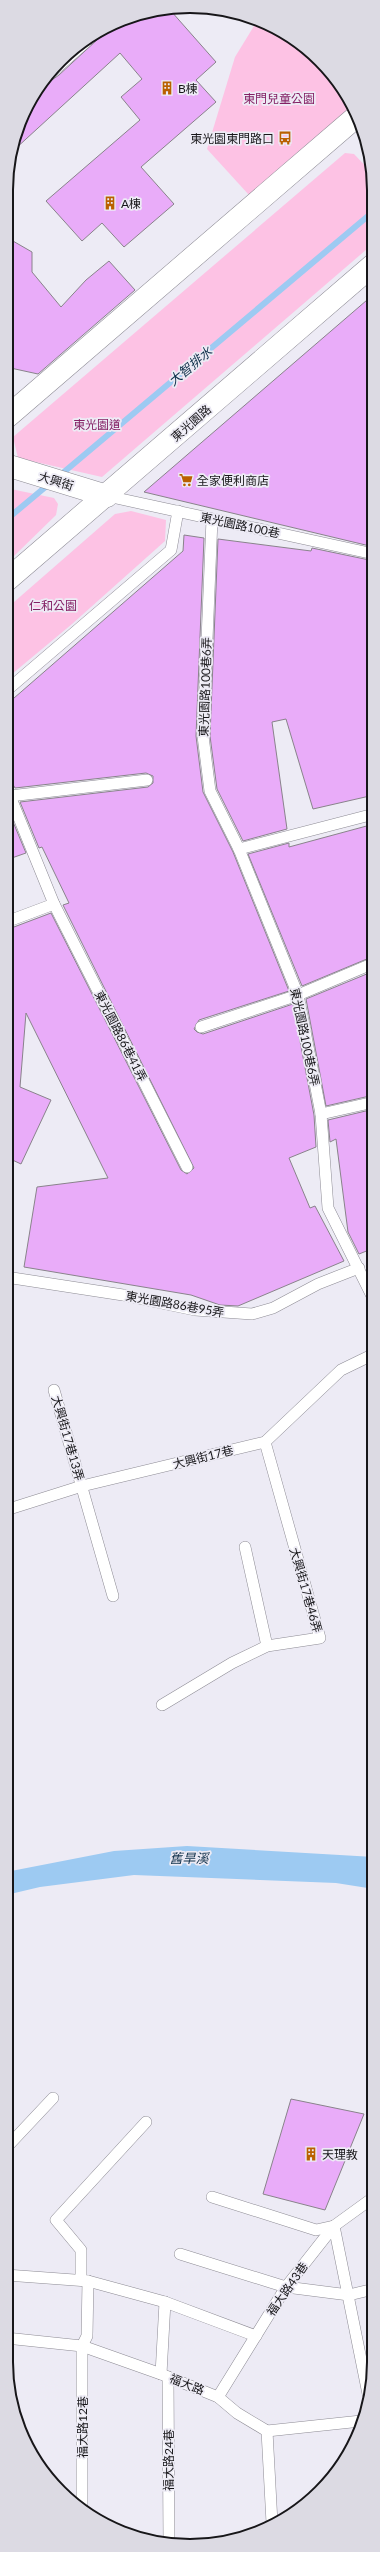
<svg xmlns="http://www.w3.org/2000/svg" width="380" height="2552" font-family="Lato,'Noto Sans TC',sans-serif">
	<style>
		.green { fill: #fdc2e4 }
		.water { fill: #9dcaf2 }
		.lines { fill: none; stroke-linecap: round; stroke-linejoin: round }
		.stream { stroke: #9dcaf2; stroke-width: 6 }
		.building { fill: #e9acf9; stroke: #89838b }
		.lane-casing { stroke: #8d8b94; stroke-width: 12 }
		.street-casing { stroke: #8d8b94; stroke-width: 23 }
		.lane { stroke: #fff; stroke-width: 11 }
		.street { stroke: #fff; stroke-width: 22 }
		.labels { text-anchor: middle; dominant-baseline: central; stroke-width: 3.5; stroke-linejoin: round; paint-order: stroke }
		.poi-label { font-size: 12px; fill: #171619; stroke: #edebf5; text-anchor: start }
		.park-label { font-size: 12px; fill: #842065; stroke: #edebf5 }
		.street-label { font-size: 12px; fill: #171619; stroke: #edebf5 }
		.water-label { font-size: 13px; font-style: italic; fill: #0c2d48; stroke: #edebf5 }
		.rim { fill: none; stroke: #171619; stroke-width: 2 }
	</style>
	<rect width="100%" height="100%" fill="#edebf5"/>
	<g class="green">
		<polygon points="257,21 271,25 320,60 353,106 249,195 207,149 235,57"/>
		<polygon points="345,153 354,154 373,174 374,243 102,477 18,458 13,437"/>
		<polygon points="6,488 54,498 58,504 56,515 13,557 6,557"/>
		<polygon points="131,511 166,520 165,541 72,624 6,679 6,609 115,514"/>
	</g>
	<polygon class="water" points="187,1846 374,1857 374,1889 336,1883 134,1875 40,1887 6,1895 6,1872 114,1851"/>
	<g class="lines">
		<g class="stream">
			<polyline points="58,477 374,211"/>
			<polyline points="6,520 49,484"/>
		</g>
	</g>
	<g class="building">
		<polygon points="171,11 216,62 196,80 216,102 141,167 174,204 124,247 102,223 82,241 46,201 140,120 121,97 142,79 120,53 14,150 25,108 42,87 59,75 111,27 131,16"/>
		<polygon points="6,237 32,252 32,272 61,307 86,280 109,261 135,290 38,374 6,367"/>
		<polygon points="374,294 374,547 144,492"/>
		<polygon points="184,535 204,538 196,736 203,792 233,852 289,991 199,1020 194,1029 197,1032 203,1034 293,1004 314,1115 316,1147 289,1158 310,1208 315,1206 344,1261 238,1306 220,1305 191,1295 24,1267 37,1187 108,1178 26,1013 20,1087 51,1100 21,1164 6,1157 6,930 51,913 181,1170 187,1174 194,1168 63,905 69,903 42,847 39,848 20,802 148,787 153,783 153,776 146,773 15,788 11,781 6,779 6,705 183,551"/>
		<polygon points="218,539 311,551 312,548 374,561 374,795 313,809 286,719 272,722 287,829 243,841 217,789 210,736"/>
		<polygon points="6,805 26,853 6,860"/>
		<polygon points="374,824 374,956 302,986 248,854 289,843 289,847"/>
		<polygon points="374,971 374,1095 326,1106 306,999"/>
		<polygon points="374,1109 374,1248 359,1254 348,1232 336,1139 330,1142 328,1120"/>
		<polygon points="291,2099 364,2114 325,2210 263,2194"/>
	</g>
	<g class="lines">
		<g class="lane-casing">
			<g id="lane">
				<polyline points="54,70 87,41"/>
				<polyline points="107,496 374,554"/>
				<polyline points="212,519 203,736 210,791 239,849 298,995 321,1114 328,1208 374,1300"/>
				<polyline points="6,691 171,550 178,511"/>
				<polyline points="6,786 54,904 187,1167"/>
				<polyline points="10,796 147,780"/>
				<polyline points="239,849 374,814"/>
				<polyline points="6,922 54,904"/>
				<polyline points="201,1027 298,995 374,963"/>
				<polyline points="321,1114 374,1102"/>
				<polyline points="6,1277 123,1295 195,1310 252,1314 273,1308 318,1284 359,1268"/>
				<polyline points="54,1390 113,1596"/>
				<polyline points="6,1510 82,1486 265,1442 341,1370 374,1354"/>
				<polyline points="245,1547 267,1646"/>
				<polyline points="162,1705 232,1663 267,1646 320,1638 265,1442"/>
				<polyline points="6,2148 53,2098"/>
				<polyline points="212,2197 316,2230 334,2226 368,2394"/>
				<polyline points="180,2254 286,2287 349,2295 374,2289"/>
				<polyline points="6,2275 88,2281 165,2302 256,2336"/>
				<polyline points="81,2280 81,2250 56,2220 146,2122"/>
				<polyline points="6,2338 82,2346 161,2374 218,2397 237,2413 267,2431 361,2421"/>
				<polyline points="161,2374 165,2302"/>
				<polyline points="168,2377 169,2543"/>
				<polyline points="218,2397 286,2287 334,2226 374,2197"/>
				<polyline points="267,2431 272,2523"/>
				<polyline points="82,2508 82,2346 87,2336 88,2281"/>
			</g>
		</g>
		<g class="street-casing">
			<g id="street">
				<polyline points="6,418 357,116"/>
				<polyline points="6,465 107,496"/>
				<polyline points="6,581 374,264"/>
			</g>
		</g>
		<use href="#lane" class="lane"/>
		<use href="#street" class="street"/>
	</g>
	<defs>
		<g id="building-bare" transform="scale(1.08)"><path d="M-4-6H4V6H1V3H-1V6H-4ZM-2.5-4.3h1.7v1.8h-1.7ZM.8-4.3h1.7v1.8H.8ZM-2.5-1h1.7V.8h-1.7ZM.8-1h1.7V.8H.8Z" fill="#ba6000" stroke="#edebf5" stroke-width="2.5" paint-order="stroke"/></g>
		<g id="bus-bare" transform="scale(1.08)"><path d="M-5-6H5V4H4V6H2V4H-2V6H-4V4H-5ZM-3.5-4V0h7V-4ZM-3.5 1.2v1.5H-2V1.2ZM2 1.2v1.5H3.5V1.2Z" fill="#ba6000" stroke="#edebf5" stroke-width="2.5" paint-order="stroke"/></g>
		<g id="supermarket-bare" transform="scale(1.08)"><path d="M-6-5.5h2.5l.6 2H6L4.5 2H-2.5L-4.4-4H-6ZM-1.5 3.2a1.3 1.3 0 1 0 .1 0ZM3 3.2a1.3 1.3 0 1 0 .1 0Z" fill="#ba6000" stroke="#edebf5" stroke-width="2.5" paint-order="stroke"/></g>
	</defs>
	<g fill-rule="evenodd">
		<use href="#building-bare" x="167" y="88"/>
		<use href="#bus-bare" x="285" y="138"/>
		<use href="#building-bare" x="110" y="203"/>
		<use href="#supermarket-bare" x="186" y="480"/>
		<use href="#building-bare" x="311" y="2154"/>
	</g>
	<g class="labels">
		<g class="poi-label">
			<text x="178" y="88">B棟</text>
			<text x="274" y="138" text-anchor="end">東光園東門路口</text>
			<text x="121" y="203">A棟</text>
			<text x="197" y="480">全家便利商店</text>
			<text x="322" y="2154">天理教</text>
		</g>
		<g class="park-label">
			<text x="279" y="98">東門兒童公園</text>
			<text x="97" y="424">東光園道</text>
			<text x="53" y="605">仁和公園</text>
		</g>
		<g class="street-label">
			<text transform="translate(191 423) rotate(-41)">東光園路</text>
			<text transform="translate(56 481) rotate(17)">大興街</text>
			<text transform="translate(240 525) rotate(12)">東光園路100巷</text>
			<text transform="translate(205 687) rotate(-88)">東光園路100巷6弄</text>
			<text transform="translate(121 1036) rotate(63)">東光園路86巷41弄</text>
			<text transform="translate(305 1037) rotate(78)">東光園路100巷6弄</text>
			<text transform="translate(175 1304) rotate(10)">東光園路86巷95弄</text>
			<text transform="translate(68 1438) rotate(74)">大興街17巷13弄</text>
			<text transform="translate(203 1457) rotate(-14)">大興街17巷</text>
			<text transform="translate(306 1590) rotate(74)">大興街17巷46弄</text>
			<text transform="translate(287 2289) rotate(-55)">福大路43巷</text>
			<text transform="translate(187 2384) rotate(22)">福大路</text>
			<text transform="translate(82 2427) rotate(-90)">福大路12巷</text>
			<text transform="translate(168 2460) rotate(-90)">福大路24巷</text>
		</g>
		<g class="water-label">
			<text transform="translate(190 366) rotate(-40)">大智排水</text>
			<text x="189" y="1858">舊旱溪</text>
		</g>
	</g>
	<path d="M0 0H380V2552H0ZM190 13H190A177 177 0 0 1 367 190V2362A177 177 0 0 1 190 2539H190A177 177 0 0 1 13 2362V190A177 177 0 0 1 190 13Z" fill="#dcdae3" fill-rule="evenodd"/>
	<path class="rim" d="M190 13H190A177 177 0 0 1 367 190V2362A177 177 0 0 1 190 2539H190A177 177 0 0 1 13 2362V190A177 177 0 0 1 190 13Z"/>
</svg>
